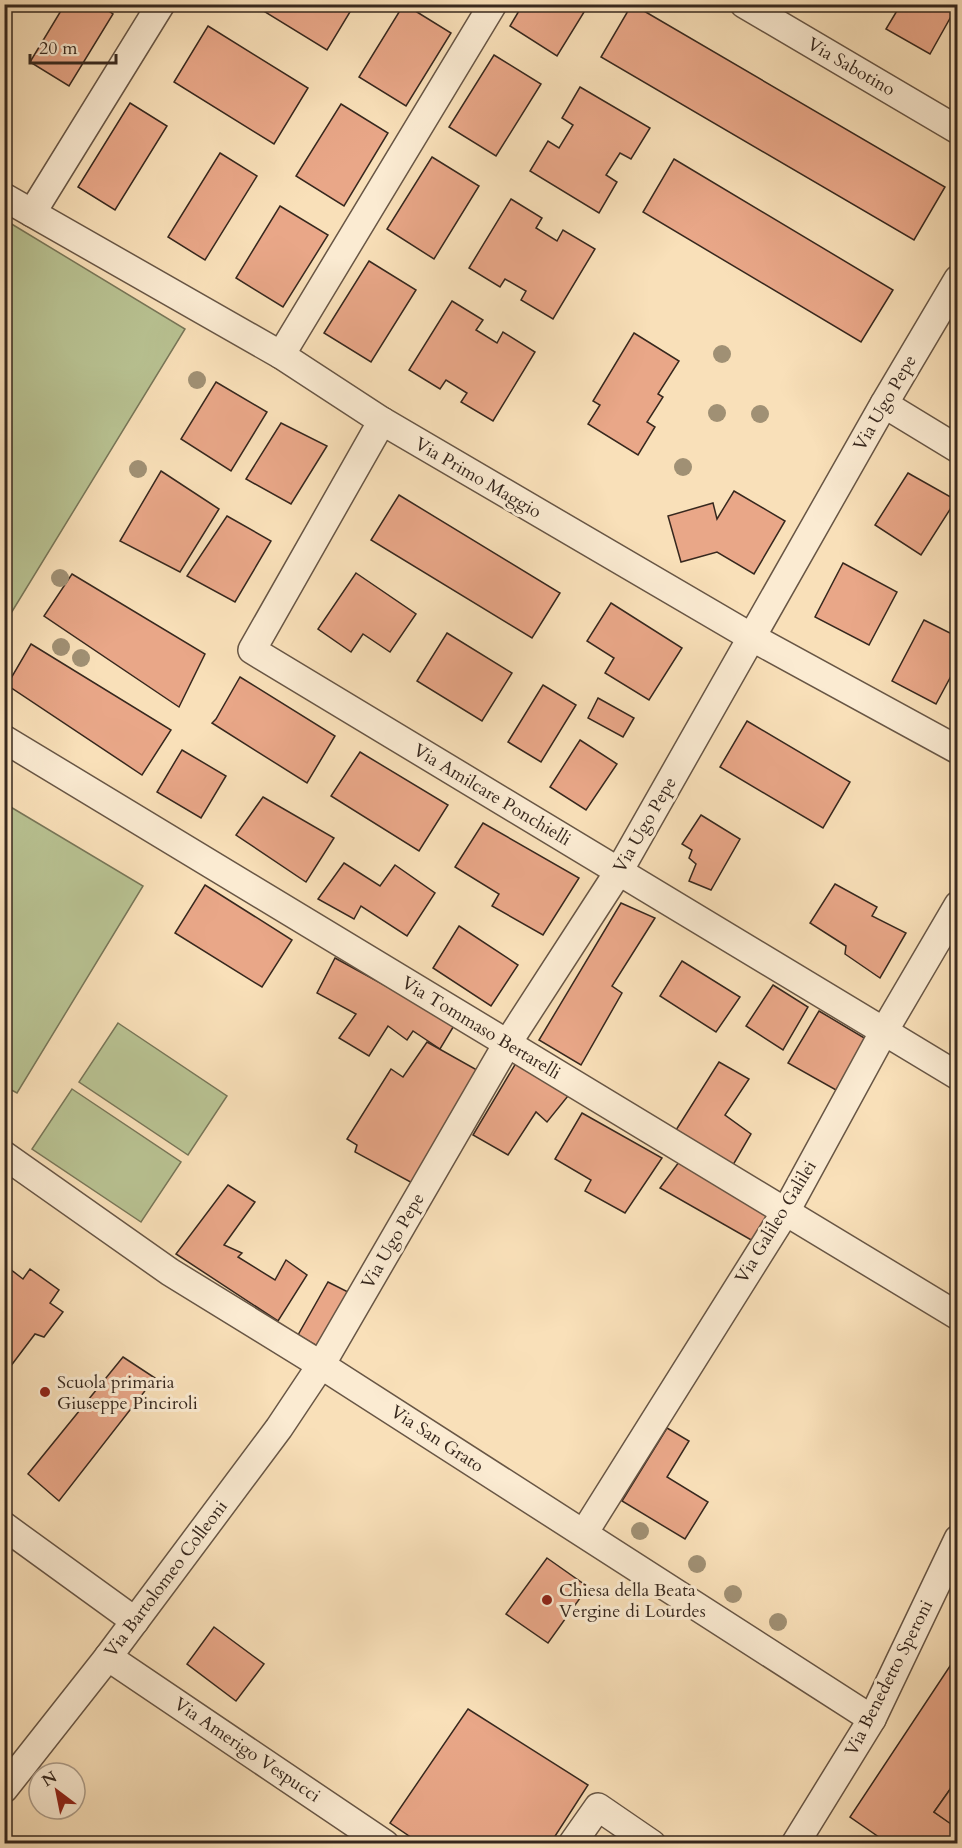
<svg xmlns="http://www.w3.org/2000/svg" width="962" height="1848" font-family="Cardo,serif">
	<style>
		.green { fill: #b9c393; stroke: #787658; stroke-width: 1.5 }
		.building { fill: #e9a788; stroke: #37281e; stroke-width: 1.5 }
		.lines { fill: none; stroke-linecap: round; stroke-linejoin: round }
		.minor-casing { stroke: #685645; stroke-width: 30 }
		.minor { stroke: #fbebd2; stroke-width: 27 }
		.tree { fill: #a09074 }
		.poi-dot { fill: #8f2418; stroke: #fbebd2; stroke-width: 2 }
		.labels { text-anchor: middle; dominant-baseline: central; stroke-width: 6; stroke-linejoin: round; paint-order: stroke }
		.street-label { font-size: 18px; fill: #37281e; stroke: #fbebd2 }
		.poi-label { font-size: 18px; fill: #37281e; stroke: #fbebd2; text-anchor: start }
	</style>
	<rect width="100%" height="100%" fill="#f9e0b9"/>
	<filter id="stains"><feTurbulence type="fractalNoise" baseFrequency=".00333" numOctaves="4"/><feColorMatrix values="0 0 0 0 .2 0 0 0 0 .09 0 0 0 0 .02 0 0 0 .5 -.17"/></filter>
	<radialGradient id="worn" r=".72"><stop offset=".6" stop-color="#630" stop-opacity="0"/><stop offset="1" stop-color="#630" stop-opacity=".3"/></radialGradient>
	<g class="green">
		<polygon points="5,220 185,329 5,623"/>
		<polygon points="4,803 143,886 17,1093 4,1086"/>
		<polygon points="118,1023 227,1096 188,1155 79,1082"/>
		<polygon points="72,1089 181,1162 141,1222 32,1149"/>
	</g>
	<g class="building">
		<polygon points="65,4 98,4 113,14 69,86 30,62"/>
		<polygon points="252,4 349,4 353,7 327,50"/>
		<polygon points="404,4 451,33 406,106 359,77"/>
		<polygon points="523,4 589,4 557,56 510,26"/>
		<polygon points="632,4 945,187 914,240 601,57"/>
		<polygon points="901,4 958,4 930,54 886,29"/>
		<polygon points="208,26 308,88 274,144 174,82"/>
		<polygon points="494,55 541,84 496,156 449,127"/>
		<polygon points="580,87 650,128 631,159 620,153 606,175 617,182 599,213 530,171 548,141 559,148 573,125 562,118"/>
		<polygon points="130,103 167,126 115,210 78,187"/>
		<polygon points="341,104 388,133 344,206 296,176"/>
		<polygon points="220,153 257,176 205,260 168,237"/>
		<polygon points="432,157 479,186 434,259 387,229"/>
		<polygon points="674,159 893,290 861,342 643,212"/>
		<polygon points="511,199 542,218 536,228 557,241 563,230 595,249 553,319 521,300 526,291 505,279 500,287 469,268"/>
		<polygon points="280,206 328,235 283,307 236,278"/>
		<polygon points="369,261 416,290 371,362 324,333"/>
		<polygon points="452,301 483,320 476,330 497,343 503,332 535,352 493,421 461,402 467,393 446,380 440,389 409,370"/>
		<polygon points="634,333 679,361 658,394 663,397 647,422 655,427 638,455 588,424 600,405 593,401"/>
		<polygon points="216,382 267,412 231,471 181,439"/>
		<polygon points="281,423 327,446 291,504 246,479"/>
		<polygon points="161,471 219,509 180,572 120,541"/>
		<polygon points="908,473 956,500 921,555 875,525"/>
		<polygon points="734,491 785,521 754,574 717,552 681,562 668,516 713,503 717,519"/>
		<polygon points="399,495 560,593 532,638 371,540"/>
		<polygon points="227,516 271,541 235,602 187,576"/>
		<polygon points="843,563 897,592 869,645 815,617"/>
		<polygon points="356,573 416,614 390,652 363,634 351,652 318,629"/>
		<polygon points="72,574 205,654 179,707 44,616"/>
		<polygon points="611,603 682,648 649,700 605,673 614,658 587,641"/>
		<polygon points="924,620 958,637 958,663 936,704 892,681"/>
		<polygon points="447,633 512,673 482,721 417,681"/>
		<polygon points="31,644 171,730 142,775 7,685"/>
		<polygon points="240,677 335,736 307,783 212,723 216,719"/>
		<polygon points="543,685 576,705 541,762 508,742"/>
		<polygon points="598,698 634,718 623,737 588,718"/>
		<polygon points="747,721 850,782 823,828 720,767"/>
		<polygon points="580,740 617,764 586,810 550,787"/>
		<polygon points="182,750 226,776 201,818 157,792"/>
		<polygon points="360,752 448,805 419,851 331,796"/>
		<polygon points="263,797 334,838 306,882 236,835"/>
		<polygon points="701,815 740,839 711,890 689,881 696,864 689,858 692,850 682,844"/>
		<polygon points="483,823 579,878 543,935 492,906 499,894 455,867"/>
		<polygon points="344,863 380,886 395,865 435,893 407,936 361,906 354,919 318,899"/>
		<polygon points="835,884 877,907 872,916 906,933 880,978 845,954 846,946 810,923"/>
		<polygon points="205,885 292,940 262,987 175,933"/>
		<polygon points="621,903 655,918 612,986 622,993 581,1065 539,1040"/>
		<polygon points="459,926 518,965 491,1006 433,968"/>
		<polygon points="335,958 455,1024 440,1049 413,1031 407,1040 388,1026 369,1056 339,1038 356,1014 317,993"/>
		<polygon points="682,961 740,997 716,1032 660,996"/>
		<polygon points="773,985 808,1007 783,1050 746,1026"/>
		<polygon points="819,1011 871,1042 836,1090 788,1063"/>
		<polygon points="427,1042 484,1074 416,1185 355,1152 357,1145 347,1139 391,1069 403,1077"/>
		<polygon points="719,1062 749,1079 725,1115 751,1134 733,1165 676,1130"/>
		<polygon points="516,1063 568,1096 547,1122 536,1112 508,1155 473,1135"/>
		<polygon points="582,1113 662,1158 625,1213 585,1191 591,1180 555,1159"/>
		<polygon points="679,1162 772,1215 753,1241 660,1188"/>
		<polygon points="228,1185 255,1202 224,1245 242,1253 238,1257 275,1280 286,1260 307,1275 278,1321 176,1254"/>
		<polygon points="10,1269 23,1279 30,1269 59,1290 50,1303 63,1312 44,1337 35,1334 4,1375 4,1277"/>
		<polygon points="328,1282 358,1297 326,1351 298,1335"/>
		<polygon points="123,1357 155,1378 59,1501 28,1474"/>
		<polygon points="667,1428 689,1441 667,1477 708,1502 685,1539 622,1501"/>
		<polygon points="547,1558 588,1587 548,1643 506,1614"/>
		<polygon points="214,1627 264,1664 236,1701 187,1664"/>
		<polygon points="950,1666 958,1671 958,1778 934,1812 958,1828 958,1844 889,1844 850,1817"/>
		<polygon points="468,1709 588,1785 550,1844 421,1844 390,1823"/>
		<polygon points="951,1788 958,1792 958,1815 951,1824 934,1812"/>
	</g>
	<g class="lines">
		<g class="minor-casing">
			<g id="minor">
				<polyline points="744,4 958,130"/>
				<polyline points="4,197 281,355 382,421 753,638 958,750"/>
				<polyline points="32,213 161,4"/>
				<polyline points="281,355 493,4"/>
				<polyline points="884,404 958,449"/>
				<polyline points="382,421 252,650 958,1076"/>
				<polyline points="4,739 958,1316"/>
				<polyline points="4,1155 170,1272 321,1365 872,1719"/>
				<polyline points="4,1526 135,1621"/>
				<polyline points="584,1533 786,1211 883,1033 958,905"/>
				<polyline points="108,1657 385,1844"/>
				<polyline points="4,1789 108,1657 279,1428 321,1365 507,1044 619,871 884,404 958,279"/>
				<polyline points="572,1844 598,1807 652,1844"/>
				<polyline points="795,1844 872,1719 958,1539"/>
			</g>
		</g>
		<use href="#minor" class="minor"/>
	</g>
	<g class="tree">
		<circle cx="722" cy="354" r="9"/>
		<circle cx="197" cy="380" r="9"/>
		<circle cx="717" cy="413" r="9"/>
		<circle cx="760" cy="414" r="9"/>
		<circle cx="683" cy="467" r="9"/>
		<circle cx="138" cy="469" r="9"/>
		<circle cx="60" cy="578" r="9"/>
		<circle cx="61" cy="647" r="9"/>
		<circle cx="81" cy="658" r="9"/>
		<circle cx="640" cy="1531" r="9"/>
		<circle cx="697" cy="1564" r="9"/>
		<circle cx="733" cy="1594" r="9"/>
		<circle cx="778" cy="1622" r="9"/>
	</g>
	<g class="poi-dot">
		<circle cx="45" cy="1392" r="6"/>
		<circle cx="547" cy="1600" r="6"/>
	</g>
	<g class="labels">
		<g class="street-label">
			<text transform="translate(851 67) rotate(30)">Via Sabotino</text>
			<text transform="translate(885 403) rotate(-60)">Via Ugo Pepe</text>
			<text transform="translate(478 478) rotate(30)">Via Primo Maggio</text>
			<text transform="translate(492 795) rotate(31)">Via Amilcare Ponchielli</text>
			<text transform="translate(645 825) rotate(-60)">Via Ugo Pepe</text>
			<text transform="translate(481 1028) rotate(31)">Via Tommaso Bertarelli</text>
			<text transform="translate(776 1222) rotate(-59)">Via Galileo Galilei</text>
			<text transform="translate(393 1241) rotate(-60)">Via Ugo Pepe</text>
			<text transform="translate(437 1439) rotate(33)">Via San Grato</text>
			<text transform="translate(166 1579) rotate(-53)">Via Bartolomeo Colleoni</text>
			<text transform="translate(889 1678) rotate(-63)">Via Benedetto Speroni</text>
			<text transform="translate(247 1750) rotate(34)">Via Amerigo Vespucci</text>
		</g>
		<g class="poi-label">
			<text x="57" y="1382">Scuola primaria<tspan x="57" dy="21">Giuseppe Pinciroli</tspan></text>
			<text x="559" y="1590">Chiesa della Beata<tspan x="559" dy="21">Vergine di Lourdes</tspan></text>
		</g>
	</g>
	<rect width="962" height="1848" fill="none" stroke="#f9e0b9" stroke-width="24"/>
	<rect x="6" y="6" width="950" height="1836" fill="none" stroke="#37281e" stroke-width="3"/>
	<rect x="12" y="12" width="938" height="1824" fill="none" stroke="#37281e" stroke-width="1.5"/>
	<g transform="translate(57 1791) rotate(328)"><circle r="28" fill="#fbebd2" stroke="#ad9d8a" stroke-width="1.5"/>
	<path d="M0-4.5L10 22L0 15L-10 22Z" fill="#8f2418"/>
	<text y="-9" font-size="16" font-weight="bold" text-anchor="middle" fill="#37281e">N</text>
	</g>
	<path d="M30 54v9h86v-9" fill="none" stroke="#37281e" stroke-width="3"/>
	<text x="39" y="54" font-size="18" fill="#37281e" stroke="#fbebd2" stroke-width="4.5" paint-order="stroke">20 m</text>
	<rect width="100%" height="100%" filter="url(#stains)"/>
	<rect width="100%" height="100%" fill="url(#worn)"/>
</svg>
